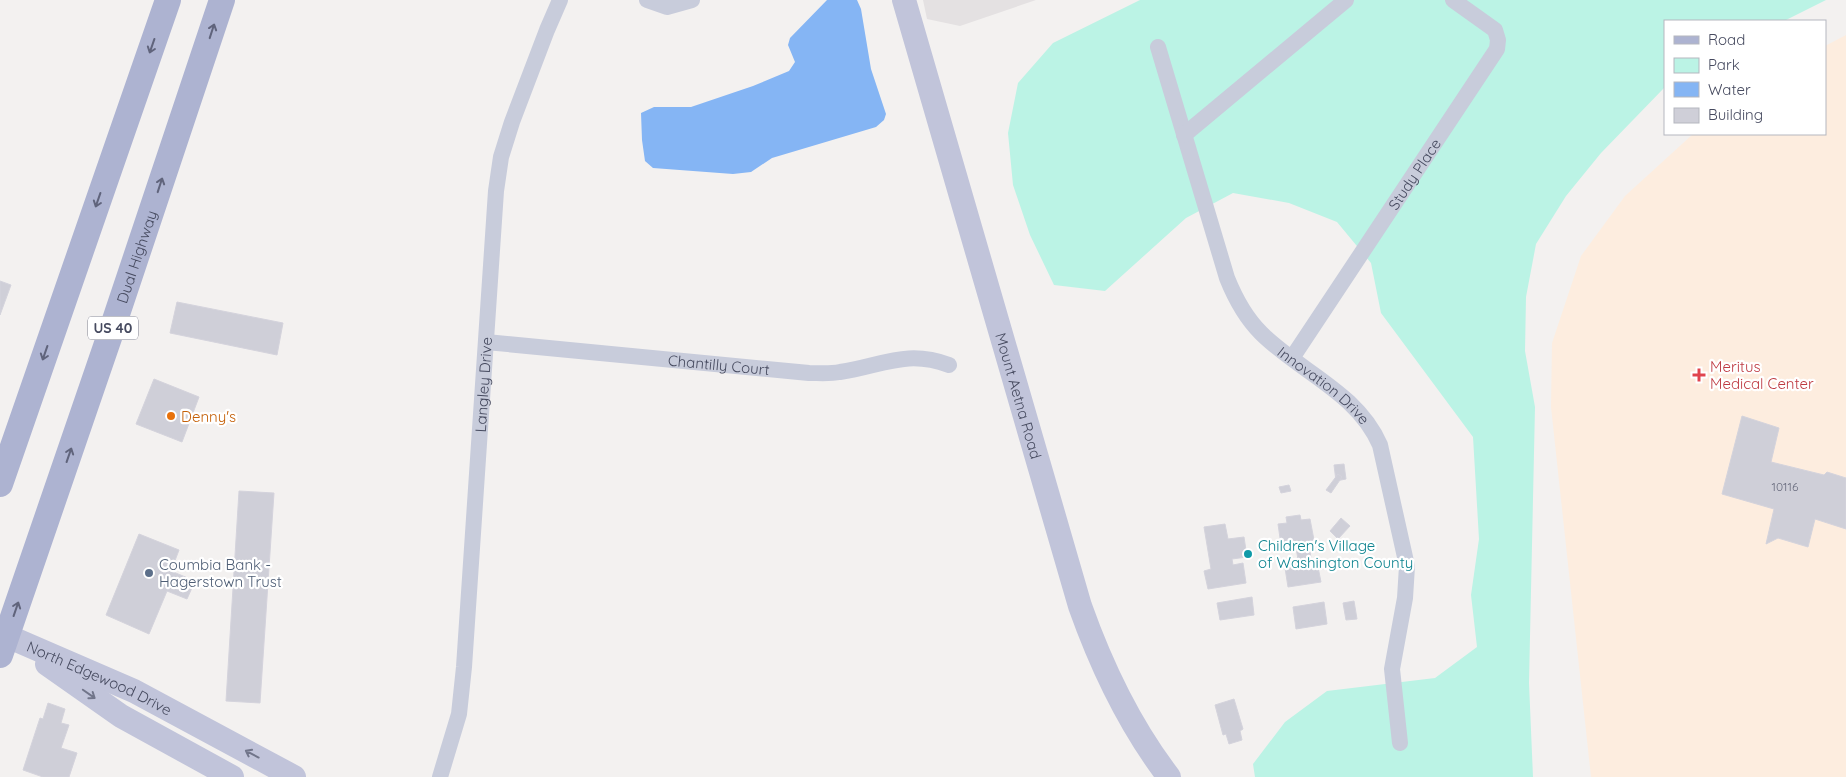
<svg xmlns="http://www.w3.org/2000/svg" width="1846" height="777" font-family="Quicksand,sans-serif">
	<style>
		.education { fill: #e4e1e2 }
		.medical { fill: #fdeddf }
		.green { fill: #bbf3e5 }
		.water { fill: #85b5f4 }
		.building { fill: #cfcfd8; stroke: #d4d3dc }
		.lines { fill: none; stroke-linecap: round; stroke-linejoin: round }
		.street { stroke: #c8ccdb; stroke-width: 16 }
		.secondary { stroke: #c1c4da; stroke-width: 24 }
		.primary { stroke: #adb3d1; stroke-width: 26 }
		.oneway { stroke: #60647c }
		.oneway2 { stroke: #71758a }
		.health-dot { fill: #e0444e; stroke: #fff; stroke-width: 2 }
		.food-dot { fill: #e8710a; stroke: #fff; stroke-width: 2 }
		.culture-dot { fill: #0f9aa8; stroke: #fff; stroke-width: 2 }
		.service-dot { fill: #5c6f8a; stroke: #fff; stroke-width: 2 }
		.labels { text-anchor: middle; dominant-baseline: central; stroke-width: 4.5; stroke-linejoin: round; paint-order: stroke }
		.number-label { font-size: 12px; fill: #686b7d }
		.shield { fill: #fff; stroke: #7e808f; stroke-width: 1 }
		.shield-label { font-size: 14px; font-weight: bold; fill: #464a5f }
		.street-label { font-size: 15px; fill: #464a5f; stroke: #fff }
		.health-label { font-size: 15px; fill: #be3a42; stroke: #fff; text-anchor: start }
		.food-label { font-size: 15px; fill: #c56008; stroke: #fff; text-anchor: start }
		.culture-label { font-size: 15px; fill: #0d838f; stroke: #fff; text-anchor: start }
		.service-label { font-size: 15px; fill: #4e5e75; stroke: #fff; text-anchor: start }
	</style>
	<rect width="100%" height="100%" fill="#f3f1f0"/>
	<polygon class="education" points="923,0 1036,0 960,26 927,19"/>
	<polygon class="medical" points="1846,35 1846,777 1591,777 1551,407 1552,343 1581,256 1625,196 1693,134 1825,134 1825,46"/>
	<polygon class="green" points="1140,0 1826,0 1784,21 1665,21 1665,87 1601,153 1566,196 1536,244 1526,297 1525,351 1535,407 1529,683 1533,777 1255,777 1253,764 1285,722 1327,691 1435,678 1477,647 1471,595 1479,539 1473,437 1381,313 1371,263 1337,222 1289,203 1233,193 1186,218 1105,291 1054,285 1030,235 1013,185 1008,133 1018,83 1053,43"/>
	<polygon class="water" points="827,0 857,0 861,9 871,69 886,114 884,120 876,127 772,158 751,172 733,174 653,168 645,161 642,140 641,113 654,107 691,107 753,86 789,71 795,62 788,45 790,38"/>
	<g class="building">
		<polygon points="0,281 11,285 0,315"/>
		<polygon points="177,302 283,323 277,355 170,333"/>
		<polygon points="154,379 199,397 182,442 136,424"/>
		<polygon points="1742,416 1779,428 1771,462 1824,475 1827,472 1846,478 1846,529 1815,519 1808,547 1778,538 1766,544 1774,509 1722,494"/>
		<polygon points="1344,464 1346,479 1336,481 1334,465"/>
		<polygon points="1338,474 1342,477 1331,493 1326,490"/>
		<polygon points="1289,485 1291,491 1281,493 1279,487"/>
		<polygon points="239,491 274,493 260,703 226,701"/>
		<polygon points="1300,515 1301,520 1310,519 1314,540 1308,541 1312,563 1317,562 1321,582 1288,587 1285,568 1299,565 1295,542 1281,545 1278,524 1287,523 1286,517"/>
		<polygon points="1341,518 1350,526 1338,539 1330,531"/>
		<polygon points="1225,524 1228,539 1244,537 1247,557 1232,559 1233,565 1243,563 1246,583 1208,589 1204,571 1211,569 1204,527"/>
		<polygon points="139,534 179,550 171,571 195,581 187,599 167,591 149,634 106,615"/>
		<polygon points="1252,597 1254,615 1220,620 1217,603"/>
		<polygon points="1354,601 1357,619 1346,620 1343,603"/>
		<polygon points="1324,602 1327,624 1296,629 1293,607"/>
		<polygon points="1234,699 1243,729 1240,731 1242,740 1229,744 1226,734 1223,735 1215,705"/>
		<polygon points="48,703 65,709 61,723 69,725 61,748 77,753 69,777 43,777 23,770 40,718 43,719"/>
	</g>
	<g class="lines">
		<g class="street">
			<polyline points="647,0 667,7 692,0"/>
			<path id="s1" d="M1158 47 1227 278C1235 298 1245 317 1261 333 1300 372 1357 392 1380 445L1407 566 1405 598 1392 669 1400 743"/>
			<polyline points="1184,135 1346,0"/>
			<path id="s2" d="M486 342 809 373C819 373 830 374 840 372 882 366 906 349 949 365"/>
			<path id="s3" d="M1292 358 1497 49 1498 40 1495 30 1453 0"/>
			<path id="s4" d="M440 777 459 714 464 667 496 191 501 157 512 122 547 30 560 0"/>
		</g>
		<g class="secondary">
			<path id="s5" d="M904 0 1080 606C1102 668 1129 725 1169 777"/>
			<path id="s6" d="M0 633 134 691 294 777"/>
			<polyline points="47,664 121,716 232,777"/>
		</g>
		<g class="primary">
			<polyline points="0,484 168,0"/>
			<path id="s7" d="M0 655 112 329 222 0"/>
		</g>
	</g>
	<defs><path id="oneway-shaft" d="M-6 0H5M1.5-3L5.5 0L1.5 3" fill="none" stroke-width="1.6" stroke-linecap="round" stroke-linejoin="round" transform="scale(1.25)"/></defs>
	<g class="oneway">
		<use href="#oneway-shaft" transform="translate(212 31) rotate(-72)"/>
		<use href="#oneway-shaft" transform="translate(152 46) rotate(109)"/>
		<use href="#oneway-shaft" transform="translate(160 185) rotate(-72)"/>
		<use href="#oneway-shaft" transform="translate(98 200) rotate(109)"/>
		<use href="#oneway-shaft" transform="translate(45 353) rotate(109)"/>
		<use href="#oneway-shaft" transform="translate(69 455) rotate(-71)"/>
		<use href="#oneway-shaft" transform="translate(16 609) rotate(-71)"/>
	</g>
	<g class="oneway2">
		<use href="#oneway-shaft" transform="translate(89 694) rotate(35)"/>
		<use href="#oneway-shaft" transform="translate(252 754) rotate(-152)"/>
	</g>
	<path class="health-dot" d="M1696.5 367.5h5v5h5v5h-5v5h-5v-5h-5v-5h5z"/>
	<circle class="food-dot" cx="171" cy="416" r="5"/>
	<circle class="culture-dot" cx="1248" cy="554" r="5"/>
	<circle class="service-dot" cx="149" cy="573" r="5"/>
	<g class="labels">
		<g class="number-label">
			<text x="1785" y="486">10116</text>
		</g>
		<rect class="shield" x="88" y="316.5" width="50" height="23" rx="4"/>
		<g class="shield-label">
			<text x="113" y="328">US 40</text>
		</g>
		<g class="street-label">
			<text stroke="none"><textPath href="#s3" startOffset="221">Study Place</textPath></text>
			<text stroke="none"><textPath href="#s7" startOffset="421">Dual Highway</textPath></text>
			<text stroke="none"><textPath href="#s2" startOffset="234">Chantilly Court</textPath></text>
			<text stroke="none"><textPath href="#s4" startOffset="396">Langley Drive</textPath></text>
			<text stroke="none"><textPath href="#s1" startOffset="388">Innovation Drive</textPath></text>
			<text stroke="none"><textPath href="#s5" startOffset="412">Mount Aetna Road</textPath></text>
			<text stroke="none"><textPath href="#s6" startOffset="109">North Edgewood Drive</textPath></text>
		</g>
		<g class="health-label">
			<text x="1710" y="366">Meritus<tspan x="1710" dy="17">Medical Center</tspan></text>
		</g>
		<g class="food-label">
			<text x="181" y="416">Denny's</text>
		</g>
		<g class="culture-label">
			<text x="1258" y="545">Children's Village<tspan x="1258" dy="17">of Washington County</tspan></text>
		</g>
		<g class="service-label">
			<text x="159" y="564">Coumbia Bank -<tspan x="159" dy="17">Hagerstown Trust</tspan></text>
		</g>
	</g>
	<rect x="1664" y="20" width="162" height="115" fill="#ffffff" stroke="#b5b7bf"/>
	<rect x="1674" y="36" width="25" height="8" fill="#adb3d1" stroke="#b5b7bf"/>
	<text x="1708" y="45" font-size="15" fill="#464a5f">Road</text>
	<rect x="1674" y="58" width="25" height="15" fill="#bbf3e5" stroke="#b5b7bf"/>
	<text x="1708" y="70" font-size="15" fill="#464a5f">Park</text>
	<rect x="1674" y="82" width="25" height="15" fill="#85b5f4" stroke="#b5b7bf"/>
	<text x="1708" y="95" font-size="15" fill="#464a5f">Water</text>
	<rect x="1674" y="108" width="25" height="15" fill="#cfcfd8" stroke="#b5b7bf"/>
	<text x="1708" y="120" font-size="15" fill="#464a5f">Building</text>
</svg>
